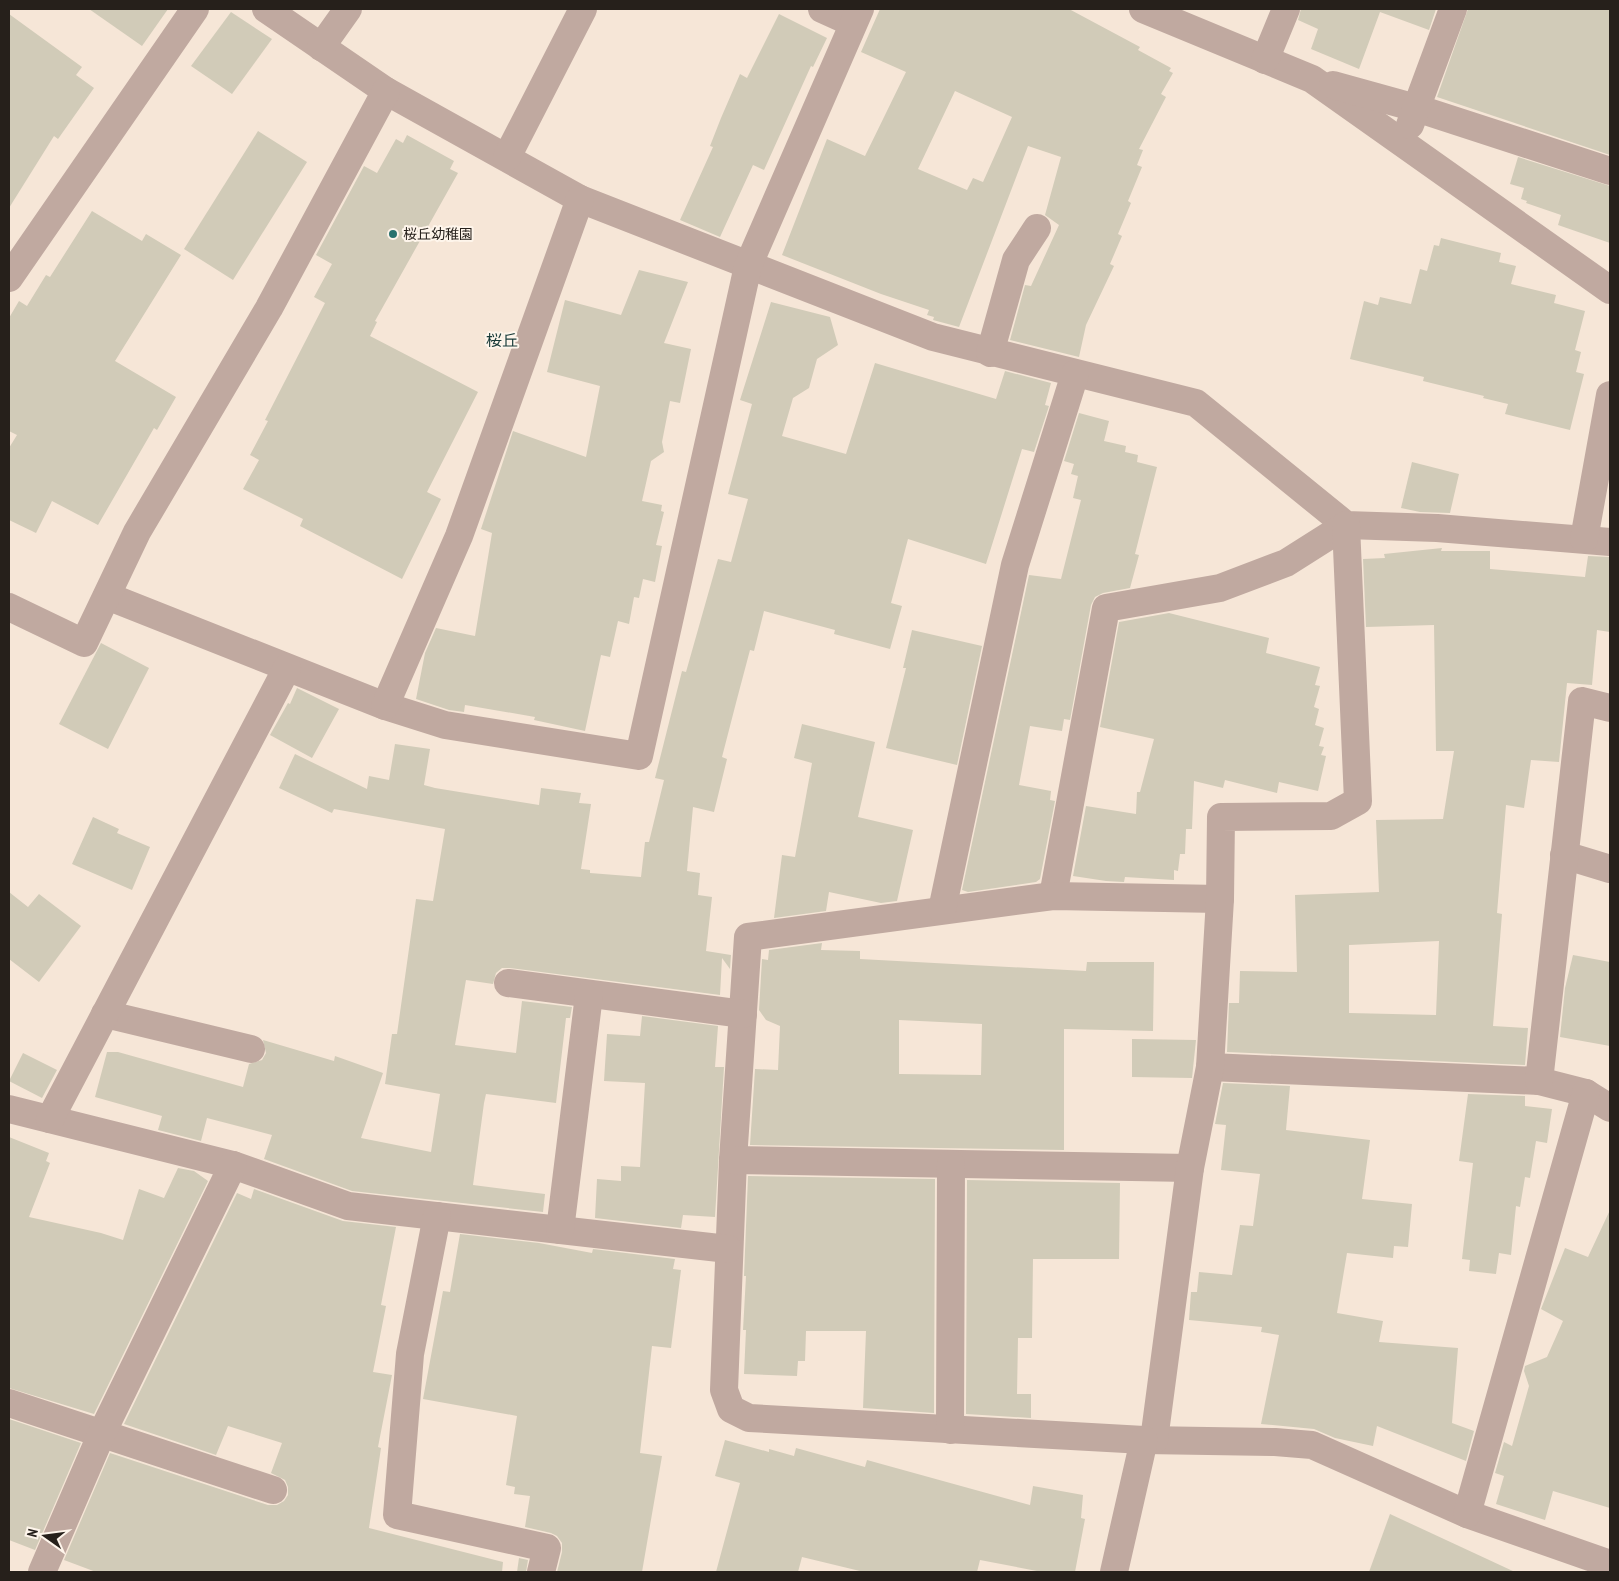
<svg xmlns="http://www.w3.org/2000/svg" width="1619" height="1581" font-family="'PT Sans Narrow','Noto Sans JP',sans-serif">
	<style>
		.building { fill: #d1cbb8; fill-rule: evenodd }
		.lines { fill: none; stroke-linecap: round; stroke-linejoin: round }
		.minor { stroke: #c0a9a0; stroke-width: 28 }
		.poi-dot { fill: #28726e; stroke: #fef5eb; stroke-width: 2 }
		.labels { text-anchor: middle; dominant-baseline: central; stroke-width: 4; stroke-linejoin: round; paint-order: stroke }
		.poi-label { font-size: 14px; fill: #26201b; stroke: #fef5eb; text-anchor: start }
		.quarter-label { font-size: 16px; fill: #173937; stroke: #fef5eb }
	</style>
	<rect width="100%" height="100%" fill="#f6e6d7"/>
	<g class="building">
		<polygon points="89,9 168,9 142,46"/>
		<path d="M880 9H1069L1140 47 1138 50 1171 68 1169 71 1173 73 1161 94 1166 97 1139 149 1143 150 1137 165 1142 167 1128 201 1131 203 1118 234 1122 236 1110 264 1114 266 1086 325 1079 357 1010 340 1025 285 1031 286 1059 225 1045 215 1061 157 1028 146 959 327 933 320 934 317 927 315 929 310 881 294 782 255 827 139 865 156 906 72 861 52ZM955 91 1012 117 983 182 973 178 967 190 918 169Z"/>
		<polygon points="1301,9 1436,9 1429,30 1380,12 1359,69 1311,49 1318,29 1298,20"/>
		<polygon points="1468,9 1610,9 1610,155 1437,97"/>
		<polygon points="231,12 272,39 232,94 191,66"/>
		<polygon points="9,14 82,67 76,75 94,88 58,139 54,136 9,208"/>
		<polygon points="779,14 827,38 813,67 811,66 764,170 753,165 720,237 680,220 713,147 710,146 721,118 740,74 747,78"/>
		<polygon points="258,131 307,162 233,280 184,249"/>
		<polygon points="407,135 454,161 450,169 458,173 375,321 377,322 370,336 478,392 427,492 441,499 402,579 300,526 303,519 243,489 259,460 250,455 268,421 265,420 325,303 314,297 332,264 316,255 364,166 377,173 396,139 403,143"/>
		<polygon points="1518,157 1610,186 1610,243 1558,225 1561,215 1526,203 1527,201 1521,199 1524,188 1510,184"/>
		<polygon points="92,211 142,241 146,234 181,255 115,361 176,397 157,430 154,428 98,525 52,501 36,533 9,520 9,448 17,435 9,431 9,318 19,301 27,306 46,275 50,277"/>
		<polygon points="1441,238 1501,253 1499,262 1516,266 1511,284 1556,295 1554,303 1585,311 1575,350 1581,352 1576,372 1584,374 1570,430 1505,414 1508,404 1483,398 1484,396 1423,381 1424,377 1350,359 1364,301 1378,305 1380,297 1411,304 1420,269 1427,271 1434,245 1439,246"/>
		<polygon points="639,270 688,282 664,343 691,349 680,403 670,401 662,442 664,452 651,461 642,501 662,505 661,511 664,512 656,545 662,546 655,582 643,579 639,598 634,597 629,624 618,621 610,657 601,655 585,731 534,720 535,717 465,705 464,712 449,710 416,699 425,653 436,628 475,636 492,533 481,529 513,431 586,457 600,386 547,372 565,300 621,315"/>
		<polygon points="771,302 830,317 838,345 817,359 809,388 793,398 782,436 846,454 875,363 996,399 1005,371 1051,383 1045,405 1049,406 1034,452 1022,449 986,564 908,539 891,603 902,606 890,649 834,634 835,630 764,611 754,651 750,650 737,699 722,757 727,759 714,812 693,807 687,871 700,873 698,895 712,897 706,951 731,955 730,969 722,958 720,995 510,968 502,968 496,973 493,984 466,980 455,1045 516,1053 522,1001 572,1007 570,1018 566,1018 556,1103 486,1094 484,1103 473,1185 545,1194 543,1212 352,1191 264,1159 272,1135 207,1118 201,1141 158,1130 162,1116 95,1097 107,1052 118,1052 243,1087 249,1064 262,1060 266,1053 263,1040 334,1061 335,1056 383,1073 361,1138 431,1152 440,1094 385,1084 392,1034 397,1034 416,899 433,901 445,829 334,809 332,813 279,788 295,754 367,789 369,776 389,780 395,744 430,749 424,785 435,788 539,805 541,788 581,793 579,803 591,804 581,869 590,870 590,873 641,877 645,842 649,842 664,780 655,778 682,671 686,672 718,559 731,562 748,499 728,494 752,404 740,400"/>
		<polygon points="1079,413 1109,421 1104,441 1126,446 1125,452 1138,455 1137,462 1157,467 1135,554 1139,555 1130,588 1103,593 1095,597 1091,605 1070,720 1064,719 1062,731 1030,726 1019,785 1051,791 1050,800 1055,801 1040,879 1036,882 968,892 962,890 1029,575 1061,579 1081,500 1073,498 1078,476 1071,474 1074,464 1064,461"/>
		<polygon points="1412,462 1459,474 1450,513 1420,512 1401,508"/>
		<path d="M1442 548 1441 551H1490V569L1585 577 1588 556 1610 557V632L1597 630 1592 685 1567 683 1559 762 1531 760 1524 808 1506 805 1497 913 1502 914 1493 1026 1528 1028 1525 1065 1227 1052 1229 1003H1239L1240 971 1297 972 1295 895 1379 892 1376 820 1443 819 1454 751H1436L1434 625 1366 627 1363 559 1385 558 1384 554ZM1439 941 1436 1015 1349 1013V945Z"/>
		<polygon points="1169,613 1269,638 1266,653 1320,667 1315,685 1320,686 1314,707 1319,709 1315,725 1324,728 1319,746 1324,747 1321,755 1326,756 1318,791 1279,782 1277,793 1225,780 1223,788 1194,781 1192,829 1186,829 1185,854 1180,854 1178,871 1174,870 1174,880 1125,877 1124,882 1106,881 1073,876 1086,806 1136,814 1137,792 1140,792 1154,739 1100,727 1119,622"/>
		<polygon points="912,630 982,646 957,765 886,748 906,668 903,668"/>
		<polygon points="101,643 149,668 108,749 59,724"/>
		<polygon points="297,688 339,709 312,758 270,735 288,703 290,704"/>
		<polygon points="802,724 875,742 858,817 913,830 897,901 881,903 829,892 826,911 774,918 782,855 795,857 812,763 794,758"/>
		<polygon points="93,817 119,829 117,833 150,847 132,890 72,864"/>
		<polygon points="9,892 28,907 39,894 81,926 39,982 9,959"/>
		<path d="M822 943 821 950 860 951V959L1086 971 1087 962H1154L1153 1031 1064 1029V1150L750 1145 755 1069 778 1070 780 1026 766 1020 759 1010 762 959 768 960 769 950ZM899 1020 982 1024 981 1075 899 1074Z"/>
		<polygon points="1573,955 1610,962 1610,1046 1560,1037 1565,988"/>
		<polygon points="642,1016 718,1026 715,1067 724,1067 715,1217 683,1215 681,1228 595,1218 597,1179 621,1181 621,1166 640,1167 645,1083 604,1081 607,1034 640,1036"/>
		<polygon points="1132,1039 1196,1040 1192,1078 1132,1077"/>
		<polygon points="23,1053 57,1070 42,1098 9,1081"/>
		<polygon points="1223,1083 1290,1086 1286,1130 1370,1140 1362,1199 1412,1204 1408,1247 1394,1246 1393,1258 1347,1253 1337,1313 1383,1321 1379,1342 1458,1348 1452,1423 1474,1431 1466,1461 1377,1426 1373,1446 1335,1438 1314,1429 1261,1424 1279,1335 1261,1332 1262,1327 1189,1320 1191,1292 1197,1292 1199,1272 1232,1275 1240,1225 1253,1226 1260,1174 1221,1170 1226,1125 1215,1124"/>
		<polygon points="1468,1094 1525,1096 1525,1106 1552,1109 1547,1143 1536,1141 1530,1178 1525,1177 1520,1207 1516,1206 1511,1255 1499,1253 1496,1274 1469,1271 1470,1260 1462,1259 1473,1163 1459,1161"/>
		<polygon points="9,1137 49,1153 46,1161 50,1163 29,1217 101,1233 123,1240 139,1189 164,1198 178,1168 194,1171 208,1181 94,1414 9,1388"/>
		<polygon points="748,1176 935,1179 934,1413 863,1408 866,1331 806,1331 805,1361 798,1361 797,1376 744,1374 746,1330 743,1330 746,1276 744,1276"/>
		<polygon points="967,1180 1120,1183 1119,1259 1033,1259 1032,1338 1018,1338 1017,1394 1031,1394 1031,1418 966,1414"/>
		<polygon points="254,1189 343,1221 396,1227 381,1305 386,1306 373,1372 392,1375 378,1447 381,1448 369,1528 503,1562 502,1572 96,1572 64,1560 110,1453 268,1505 277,1505 284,1501 288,1495 288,1487 285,1480 271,1473 282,1443 228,1426 216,1455 124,1424 237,1193 251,1199"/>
		<polygon points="1610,1210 1610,1508 1553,1491 1545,1520 1496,1504 1504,1476 1495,1473 1504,1442 1512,1446 1529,1386 1524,1371 1525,1366 1547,1357 1563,1321 1541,1309 1565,1248 1588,1257"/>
		<polygon points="460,1234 539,1243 592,1253 593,1249 675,1259 673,1269 681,1270 671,1348 652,1346 640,1453 662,1456 642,1572 557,1572 562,1552 562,1543 557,1536 551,1533 525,1527 530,1496 514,1494 515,1487 506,1485 517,1416 423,1399 443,1291 450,1292"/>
		<polygon points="9,1419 81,1443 35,1550 9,1540"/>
		<polygon points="725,1440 769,1452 769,1449 794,1456 796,1448 865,1467 867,1460 1030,1505 1033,1486 1083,1495 1081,1518 1085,1519 1075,1572 1042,1572 980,1560 977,1572 864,1572 802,1557 798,1572 716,1572 740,1483 715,1476"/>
		<polygon points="1390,1514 1515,1572 1369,1572"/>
		<polygon points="519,1558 528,1560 526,1572 517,1572"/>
	</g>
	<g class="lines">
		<g class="minor">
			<polyline points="266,9 386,91 580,199 933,337 1196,403 1346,525 1437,528 1610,542"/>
			<polyline points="822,9 853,23"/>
			<polyline points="1143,9 1312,79 1610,290"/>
			<polyline points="321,47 348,9"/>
			<polyline points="1265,60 1286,9"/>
			<polyline points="1333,85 1416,108 1610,171"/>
			<polyline points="1410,125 1453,9"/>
			<polyline points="507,157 583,9"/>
			<polyline points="9,278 195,9"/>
			<polyline points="990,353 1016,260 1037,228"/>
			<polyline points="1584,539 1610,395"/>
			<polyline points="107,596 385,706 445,725 639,756 748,266 860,9"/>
			<polyline points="9,607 84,643 137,532 269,308 386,91"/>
			<polyline points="385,706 459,536 580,199"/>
			<polyline points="1564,855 1610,869"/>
			<polyline points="1053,896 1106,608 1220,588 1286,563 1346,525"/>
			<polyline points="1220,899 1053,896 748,937 733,1160 724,1390 731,1409 749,1418 1144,1440 1275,1442 1312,1445 1467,1514 1610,1564"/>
			<polyline points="942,910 1015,565 1075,374"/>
			<polyline points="508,983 743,1014"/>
			<polyline points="105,1014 251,1049"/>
			<polyline points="1210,1067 1539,1081 1586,1093 1610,1108"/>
			<polyline points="1539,1081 1582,701 1610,708"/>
			<polyline points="9,1109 233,1165 348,1206 728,1249"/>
			<polyline points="50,1119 287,668"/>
			<polyline points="733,1160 1190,1168"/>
			<polyline points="437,1216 410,1354 397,1515 547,1548 541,1572"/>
			<polyline points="560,1230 589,995"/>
			<polyline points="9,1403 273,1490"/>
			<polyline points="950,1430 951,1164"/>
			<polyline points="1154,1440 1190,1168 1210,1067 1220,899 1221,817 1331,816 1358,801 1346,525"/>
			<polyline points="1467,1514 1586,1093"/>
			<polyline points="42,1572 102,1433 233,1165"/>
			<polyline points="1114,1572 1144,1440"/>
		</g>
	</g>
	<circle class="poi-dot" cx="393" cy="234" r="5"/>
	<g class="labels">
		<g class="poi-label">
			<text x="403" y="234">桜丘幼稚園</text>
		</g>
		<g class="quarter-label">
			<text x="502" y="340">桜丘</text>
		</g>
	</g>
	<rect width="1619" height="1581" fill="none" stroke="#26201b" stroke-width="20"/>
	<g transform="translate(45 1536) rotate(284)" stroke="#fef5eb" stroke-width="4" paint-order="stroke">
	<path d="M0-4L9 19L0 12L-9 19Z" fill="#26201b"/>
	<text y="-8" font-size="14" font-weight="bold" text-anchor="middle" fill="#26201b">N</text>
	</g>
</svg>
